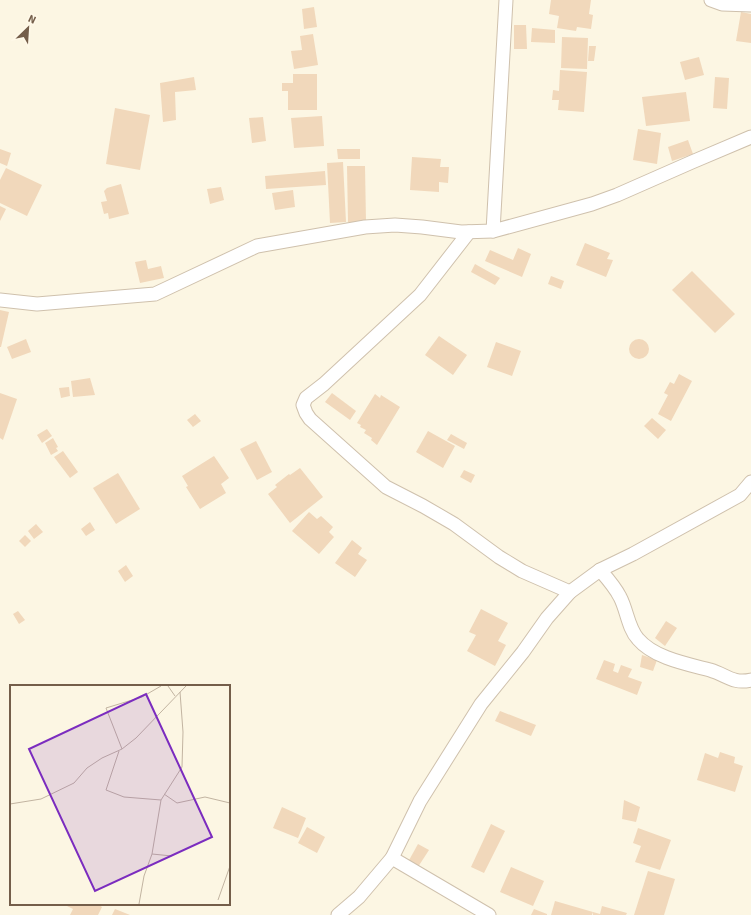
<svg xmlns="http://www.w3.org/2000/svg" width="751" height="915" font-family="'Source Sans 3',sans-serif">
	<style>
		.building { fill: #f1d8bb }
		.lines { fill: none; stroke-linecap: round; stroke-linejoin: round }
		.minor-casing { stroke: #cfc1ad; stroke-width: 15 }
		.minor { stroke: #fff; stroke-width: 13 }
		.inset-road { fill: none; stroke: #c2b4a1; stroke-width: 1 }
		.view { fill: #7b2cbf; fill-opacity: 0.15; stroke: #7b2cbf; stroke-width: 2 }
		.inset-edge { fill: none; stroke: #745e4a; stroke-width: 2 }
	</style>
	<rect width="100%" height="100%" fill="#fcf6e3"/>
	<g class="building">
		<polygon points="551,0 591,0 589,14 593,15 591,29 577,27 576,31 557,28 559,16 549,14"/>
		<polygon points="314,7 317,27 304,29 302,9"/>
		<polygon points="741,12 751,14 751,43 736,41"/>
		<polygon points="514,25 526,25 527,49 514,49"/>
		<polygon points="532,28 555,30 555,43 531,42"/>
		<polygon points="313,34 318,65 294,69 291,51 302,50 300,36"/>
		<polygon points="562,37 588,38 587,69 561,68"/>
		<polygon points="589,46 596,46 594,61 588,61"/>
		<polygon points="699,57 704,75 685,80 680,62"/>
		<polygon points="560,70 587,72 584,112 558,110 559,100 552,100 553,90 559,91"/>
		<polygon points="293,74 317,74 317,110 288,110 288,91 282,91 282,83 293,83"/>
		<polygon points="194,77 196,90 175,92 176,120 163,122 160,83"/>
		<polygon points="715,77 729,78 727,109 713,108"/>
		<polygon points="686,92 690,121 646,126 642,97"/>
		<polygon points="115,108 150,115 140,170 106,164"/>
		<polygon points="322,116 324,146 294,148 291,118"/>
		<polygon points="263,117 266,141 252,143 249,118"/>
		<polygon points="638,129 661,133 657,164 633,160"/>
		<polygon points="688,140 693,154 672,161 668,147"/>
		<polygon points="0,149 11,153 7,166 0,163"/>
		<polygon points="337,149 360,149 360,159 338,159"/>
		<polygon points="412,157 441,159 440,167 449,167 448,183 439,182 439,192 410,190"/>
		<polygon points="343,162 346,222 330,223 327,163"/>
		<polygon points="347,166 365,166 366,222 348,222"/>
		<polygon points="6,168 42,185 27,216 0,203 0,180"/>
		<polygon points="325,171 326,185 266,189 265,176"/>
		<polygon points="121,184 129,214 109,219 108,213 104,214 101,202 107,201 104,191 107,188"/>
		<polygon points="221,187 224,200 210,204 207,189"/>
		<polygon points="293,190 295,207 275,210 272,193"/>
		<polygon points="0,206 6,209 0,221"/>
		<polygon points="585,243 610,253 607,259 613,260 606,277 576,265"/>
		<polygon points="518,248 531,254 522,277 485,261 490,250 513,260"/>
		<polygon points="146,260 148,269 161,266 164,278 140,283 135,262"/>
		<polygon points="475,264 500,278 495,285 471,272"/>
		<polygon points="692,271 735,314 715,333 672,290"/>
		<polygon points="551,276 564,281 561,289 548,284"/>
		<polygon points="0,310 9,312 1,347 0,347"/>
		<polygon points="439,336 467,355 453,375 425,355"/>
		<circle cx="639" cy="349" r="10"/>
		<polygon points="26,339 31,352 12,359 7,347"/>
		<polygon points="496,342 521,351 512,376 487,367"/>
		<polygon points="679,374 692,381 671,421 658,414 668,395 664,393 670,382 674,384"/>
		<polygon points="90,378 95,395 73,397 71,381"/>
		<polygon points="69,387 70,396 61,398 59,388"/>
		<polygon points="0,393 17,399 3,440 0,438"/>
		<polygon points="332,393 356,411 350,420 325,402"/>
		<polygon points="375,394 380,398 381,395 400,407 377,445 371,440 372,438 364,433 366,430 360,427 361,425 357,423"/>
		<polygon points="195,414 201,421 193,427 187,420"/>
		<polygon points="652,418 666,430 658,439 644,426"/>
		<polygon points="47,429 52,436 42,443 37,435"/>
		<polygon points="428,431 455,446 443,468 416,452"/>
		<polygon points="451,434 467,443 464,449 447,440"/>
		<polygon points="53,438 58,447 56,448 58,451 51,455 45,443"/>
		<polygon points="256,441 272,472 257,480 240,449"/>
		<polygon points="63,451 78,472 70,478 54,457"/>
		<polygon points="214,456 229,478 221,484 226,493 200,509 186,487 188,486 182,476"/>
		<polygon points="300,468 323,497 290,523 268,494 277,487 275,485 289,474 290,475"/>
		<polygon points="464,470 475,475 471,483 460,477"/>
		<polygon points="118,473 140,509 116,524 93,488"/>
		<polygon points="309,512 317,519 321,516 333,527 329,532 334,537 319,554 292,531"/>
		<polygon points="90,522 95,530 86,536 81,529"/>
		<polygon points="36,524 43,532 34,539 28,531"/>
		<polygon points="25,535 31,541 25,547 19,541"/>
		<polygon points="352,540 362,548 358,554 367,560 355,577 335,563"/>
		<polygon points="126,565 133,576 125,582 118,571"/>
		<polygon points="481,609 508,623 498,641 506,645 495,666 467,651 476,635 469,632"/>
		<polygon points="18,611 25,620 19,624 13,614"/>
		<polygon points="666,621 677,628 665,646 655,638"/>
		<polygon points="642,655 657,660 653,671 640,667"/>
		<polygon points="604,660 615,664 613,671 618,673 621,665 632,669 628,677 642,682 637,695 596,679"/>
		<polygon points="500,711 536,725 531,736 495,721"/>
		<polygon points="720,752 735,757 734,763 743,766 735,792 697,780 705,753 718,758"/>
		<polygon points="624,800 640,807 636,822 622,819"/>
		<polygon points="282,807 306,818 298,838 273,828"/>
		<polygon points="491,824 505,831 484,873 471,867"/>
		<polygon points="307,827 325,837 317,853 298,843"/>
		<polygon points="638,828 671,840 660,870 635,862 641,846 633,843"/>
		<polygon points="418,844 429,850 418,867 408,862"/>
		<polygon points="511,867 544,881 533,906 500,892"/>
		<polygon points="648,871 675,879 664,915 634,915"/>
		<polygon points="555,901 593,912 592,915 551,915"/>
		<polygon points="68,904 97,904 102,907 98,915 70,915 73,909 67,906"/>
		<polygon points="602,906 627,913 626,915 593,915 593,912 600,914"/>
		<polygon points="115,909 130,915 112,915"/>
		<polygon points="534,909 547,914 547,915 531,915"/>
	</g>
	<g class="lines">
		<g class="minor-casing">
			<g id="minor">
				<polyline points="711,0 722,4 751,5"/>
				<polyline points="493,231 506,0"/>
				<polyline points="469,232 420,295 324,384 306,398 303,405 306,413 310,419 386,487 423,506 454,524 499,557 522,571 570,592"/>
				<polyline points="0,300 37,304 155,294 257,246 365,227 395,225 422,227 461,232 493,231 592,204 617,195 692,162 751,137"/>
				<path d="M600 570C607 578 615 587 620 597 627 610 628 628 638 639 654 658 687 664 710 670 727 675 732 684 751 680"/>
				<polyline points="392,858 489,915"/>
				<polyline points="338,915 359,897 392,858 420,801 481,704 523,652 547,618 570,592 600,570 633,554 740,495 751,482"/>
			</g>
		</g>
		<use href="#minor" class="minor"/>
	</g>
	<g transform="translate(10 685)">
		<rect width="220" height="220" fill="#fcf6e3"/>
		<path class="inset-road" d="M158 1 165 11M112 64 96 23 132 12 151 1M109 66 96 105 114 112 151 115M154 109 167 118 195 112 220 118M0 119 31 114 64 98 77 83 92 73 112 64 126 53 176 1M142 169 162 171M208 215 220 181M129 219 134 191 142 169 151 115 172 82 173 47 170 7"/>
		<path class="view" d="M136 9 202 152 85 206 19 64Z"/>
		<rect width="220" height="220" class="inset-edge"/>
	</g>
	<g transform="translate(28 28) rotate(25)" stroke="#fff9e9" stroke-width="3" paint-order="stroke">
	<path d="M0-3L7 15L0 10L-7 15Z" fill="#745e4a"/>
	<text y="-6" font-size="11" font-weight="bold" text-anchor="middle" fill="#745e4a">N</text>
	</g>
</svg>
